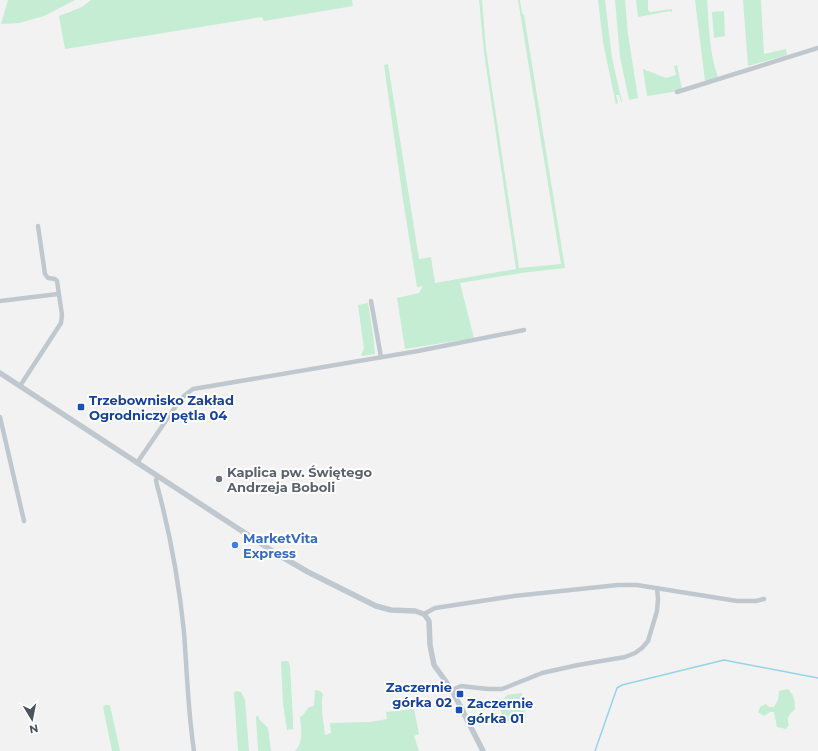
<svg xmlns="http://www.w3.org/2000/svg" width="818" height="751" font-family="Montserrat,sans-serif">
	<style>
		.green { fill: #c4edd4 }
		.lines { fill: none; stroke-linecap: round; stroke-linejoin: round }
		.stream { stroke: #94d4e7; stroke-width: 1.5 }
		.minor { stroke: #c0c8cf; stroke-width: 4.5 }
		.tertiary { stroke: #c0c8cf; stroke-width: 5.5 }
		.transit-dot { fill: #1a4fb4; stroke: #fff; stroke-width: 1.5 }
		.worship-dot { fill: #6b7280; stroke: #fff; stroke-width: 1.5 }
		.shop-dot { fill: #3f7fe0; stroke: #fff; stroke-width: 1.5 }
		.labels { text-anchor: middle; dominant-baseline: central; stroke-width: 4; stroke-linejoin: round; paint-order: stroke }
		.transit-label { font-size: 13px; font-weight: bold; fill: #164399; stroke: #fff; text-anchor: start }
		.worship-label { font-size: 13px; font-weight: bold; fill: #5b616d; stroke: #fff; text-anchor: start }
		.shop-label { font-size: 13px; font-weight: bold; fill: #366cbe; stroke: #fff; text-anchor: start }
	</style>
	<rect width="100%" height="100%" fill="#f3f2f2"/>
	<g class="green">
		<polygon points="8,0 75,0 44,16 19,23 1,24"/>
		<polygon points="91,0 352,0 353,6 264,21 262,17 65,49 59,16 82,7"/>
		<polygon points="479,0 482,0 486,49 519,268 561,264 518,0 520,0 522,13 524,15 565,268 521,273 460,283 474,338 405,349 397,298 419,293 423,286 417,287 403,200 384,65 388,64 419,259 431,257 435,283 516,269 484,53"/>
		<polygon points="598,0 605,0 612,58 622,102 621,102 619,95 616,95 618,102 616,105 603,42"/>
		<polygon points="615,0 625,0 628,34 638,98 629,100 620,57"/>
		<polygon points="636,0 648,0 648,10 650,12 672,9 672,12 670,11 638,17"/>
		<path d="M695 0H707C709 26 709 52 718 77L705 81Z"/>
		<polygon points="743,0 761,0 764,54 786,49 787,55 748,66"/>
		<polygon points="724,11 725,36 714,38 712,12"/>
		<polygon points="677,65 682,89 673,92 647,96 643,69 666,78 676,75 674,66"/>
		<polygon points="368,303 373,334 375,354 363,356 361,355 364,349 358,305"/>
		<polygon points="283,661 288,661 290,666 293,719 293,729 287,730 283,704 281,662"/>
		<path d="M788 689C794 695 795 701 795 709 789 715 786 717 789 725L786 729 777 727 774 712H770L764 716 758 712 760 707 766 704 769 707H774L778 700 779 691Z"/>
		<path d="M315 690 320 691 323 694C320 706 324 723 325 735L331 733 330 723 370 722 387 719 386 712 414 709 419 734 414 736 419 751H295C304 742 301 728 300 717L303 715 309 707 314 706Z"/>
		<polygon points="236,691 241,692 245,700 249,751 238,751 234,693"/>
		<polygon points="522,693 526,718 506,722 496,700 505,698 507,695"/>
		<polygon points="105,705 110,705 120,751 112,751 103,707"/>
		<polygon points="258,715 259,719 268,728 271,751 258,751 256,717"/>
	</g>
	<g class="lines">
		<polyline class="stream" points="595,751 617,688 622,685 724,660 818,678"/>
		<g class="minor">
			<polyline points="677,92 818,48"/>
			<polyline points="0,301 58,294"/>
			<polyline points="371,301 381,357"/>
			<polyline points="20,386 61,323 62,315 57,281 55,279 48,278 45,274 38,226"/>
			<polyline points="0,417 24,521"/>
			<polyline points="137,463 178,403 185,395 193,389 418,351 524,330"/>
			<path d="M158 476 156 480 157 485C170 533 179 583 184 632 187 672 188 712 194 751"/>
			<polyline points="424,614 435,608 514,596 618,585 637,585 737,601 756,601 764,599"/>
			<polyline points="452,690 461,686 488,689 502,689 542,673 578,665 625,657 635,653 642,648 648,641 657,611 658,599 657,588"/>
		</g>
		<polyline class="tertiary" points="0,373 277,554 308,572 376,606 391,610 415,611 424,614 429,621 430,645 434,665 452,690 483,751"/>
	</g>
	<g class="transit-dot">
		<rect x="77" y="403" width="8" height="8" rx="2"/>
		<rect x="456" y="690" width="8" height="8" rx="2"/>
		<rect x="455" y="706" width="8" height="8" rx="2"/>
	</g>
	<circle class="worship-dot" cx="219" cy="479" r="4"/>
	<circle class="shop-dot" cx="235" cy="545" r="4"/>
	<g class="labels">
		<g class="transit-label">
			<text x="89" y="400">Trzebownisko Zakład<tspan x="89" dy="15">Ogrodniczy pętla 04</tspan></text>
			<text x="452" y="687" text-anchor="end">Zaczernie<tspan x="452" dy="15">górka 02</tspan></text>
			<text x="467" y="703">Zaczernie<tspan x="467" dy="15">górka 01</tspan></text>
		</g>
		<g class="worship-label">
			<text x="227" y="472">Kaplica pw. Świętego<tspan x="227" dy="15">Andrzeja Boboli</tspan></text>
		</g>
		<g class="shop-label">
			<text x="243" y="538">MarketVita<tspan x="243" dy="15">Express</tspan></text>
		</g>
	</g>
	<g transform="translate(32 719) rotate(170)" stroke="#ffffff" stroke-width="3" paint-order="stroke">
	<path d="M0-3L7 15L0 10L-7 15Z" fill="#4a545e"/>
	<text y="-6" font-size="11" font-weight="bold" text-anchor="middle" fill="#4a545e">N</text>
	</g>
</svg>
